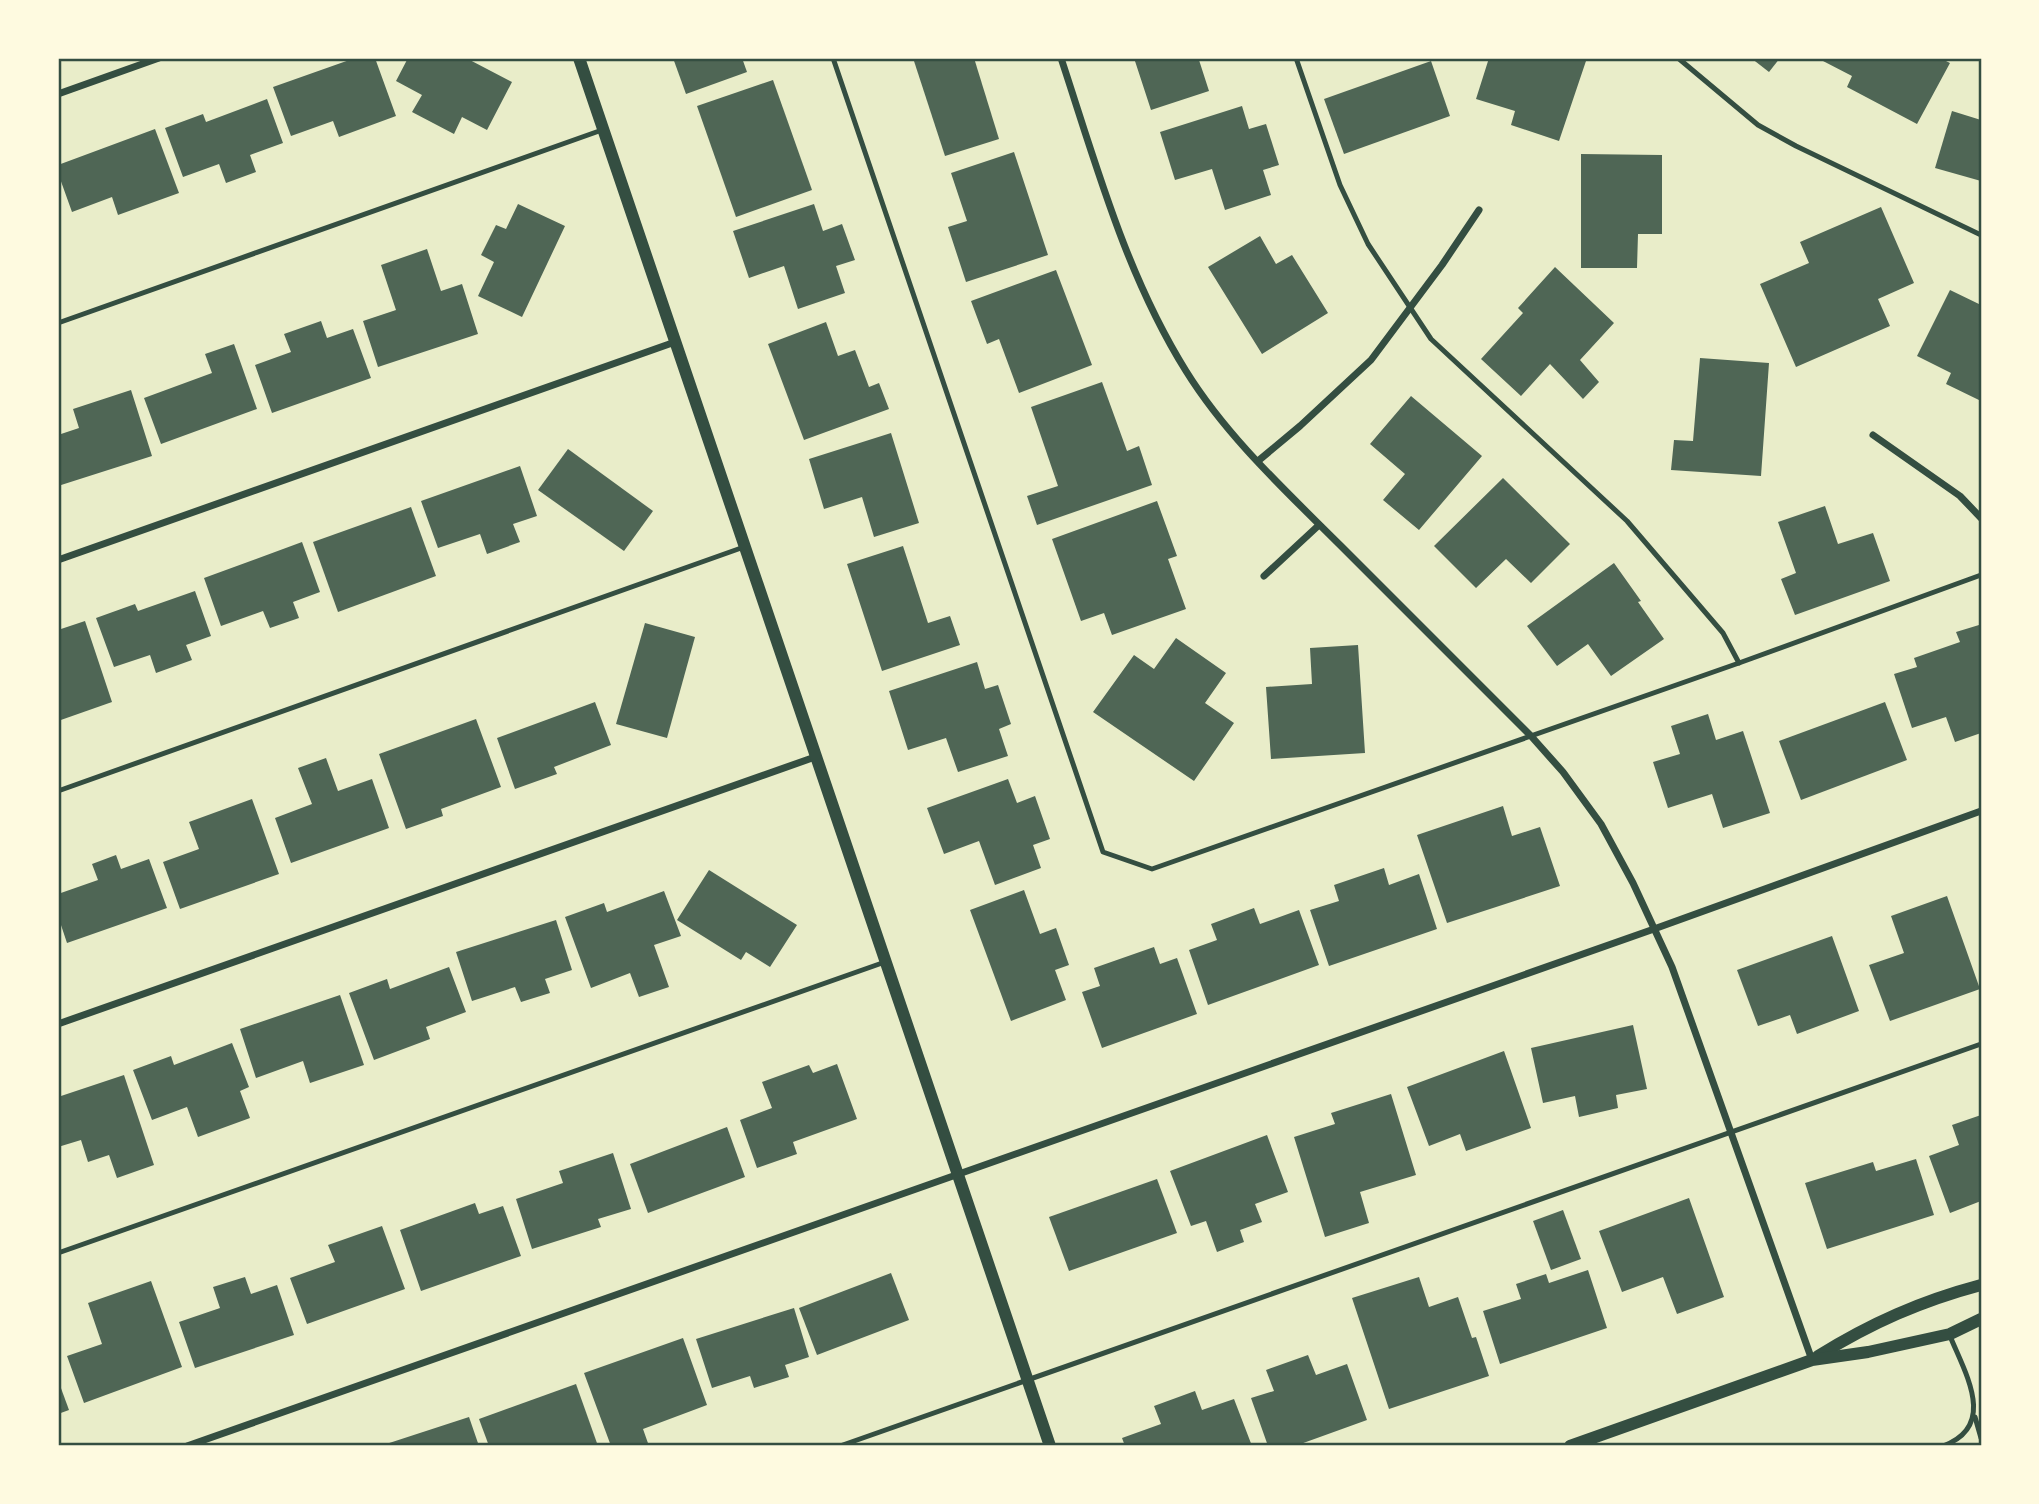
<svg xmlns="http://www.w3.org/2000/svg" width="2039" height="1504" font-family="'Libre Baskerville',serif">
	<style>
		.building { fill: #4f6655 }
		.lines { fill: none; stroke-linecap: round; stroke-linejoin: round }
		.service { stroke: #344e41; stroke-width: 5 }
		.minor { stroke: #344e41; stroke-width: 7 }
		.tertiary { stroke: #344e41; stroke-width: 12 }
		.neatline { fill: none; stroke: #344e41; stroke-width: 2.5 }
	</style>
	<rect width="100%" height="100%" fill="#e9edc9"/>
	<g class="building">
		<polygon points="355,58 375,58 396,116 339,137 333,121 291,136 273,87"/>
		<polygon points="408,58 466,58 512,82 487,130 462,117 454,134 412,112 422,95 396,81"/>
		<polygon points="673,58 742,58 747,72 686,94"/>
		<polygon points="913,58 974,58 999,139 945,156"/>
		<polygon points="1134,58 1204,58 1199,60 1209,91 1151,110"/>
		<polygon points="1489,58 1587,58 1559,141 1511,125 1515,111 1476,99"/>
		<polygon points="1751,58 1780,58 1769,72"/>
		<polygon points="1824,58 1940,58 1950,63 1917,124 1847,87 1852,76 1823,61"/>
		<polygon points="1431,61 1450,116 1344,154 1324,99"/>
		<polygon points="773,80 812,190 736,217 697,106"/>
		<polygon points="267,99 283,143 250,155 256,172 226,183 219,164 183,177 165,128 203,114 206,122"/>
		<polygon points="1242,106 1249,129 1266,124 1279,165 1263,170 1271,195 1225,210 1212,169 1175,180 1160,132"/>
		<polygon points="1952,111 1981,120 1981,181 1935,168"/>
		<polygon points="155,129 179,193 118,215 112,197 72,212 58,173 58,165"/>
		<polygon points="1014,152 1048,255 966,282 948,227 967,221 951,173"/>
		<polygon points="1581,154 1662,155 1662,234 1638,234 1637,268 1581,268"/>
		<polygon points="518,204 565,226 522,317 478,296 494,262 481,255 496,225 506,229"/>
		<polygon points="814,204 823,231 842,224 855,260 836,266 845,293 798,309 784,266 749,278 733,231"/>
		<polygon points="1881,207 1914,283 1878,299 1890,326 1796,367 1760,284 1809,263 1800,242"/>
		<polygon points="1260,236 1276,264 1292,255 1328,313 1262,354 1208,267"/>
		<polygon points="427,249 441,291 462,284 478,334 378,367 363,321 396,310 381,265"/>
		<polygon points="1555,267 1614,323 1580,360 1599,382 1583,399 1550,364 1521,396 1481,359 1523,313 1518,308"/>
		<polygon points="1056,270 1092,365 1019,393 999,339 987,344 971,301"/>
		<polygon points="1950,290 1981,305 1981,401 1946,384 1951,373 1917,356"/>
		<polygon points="321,321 327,338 353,329 371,378 272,413 255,365 291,352 284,334"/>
		<polygon points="826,322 838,356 855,350 869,387 879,383 889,409 804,440 768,344"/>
		<polygon points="234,344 257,409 161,444 144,398 212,373 205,354"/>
		<polygon points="1700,358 1769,363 1761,476 1671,470 1674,440 1693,441"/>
		<polygon points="1102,382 1127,451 1139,446 1152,485 1037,525 1027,496 1058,486 1031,407"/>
		<polygon points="131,390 152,456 58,486 58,435 79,428 73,409"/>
		<polygon points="1411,396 1482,456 1419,530 1383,500 1405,474 1370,444"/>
		<polygon points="891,433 919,523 874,537 862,497 824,509 809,459"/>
		<polygon points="568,449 653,511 624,551 538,490"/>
		<polygon points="520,466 537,516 513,524 520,542 487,554 480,534 438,548 421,501"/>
		<polygon points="1503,478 1570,544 1531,583 1506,559 1476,588 1434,546"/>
		<polygon points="1157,501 1177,556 1168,559 1186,609 1112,635 1104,613 1081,621 1052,539"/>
		<polygon points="1825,506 1838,544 1873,533 1890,581 1795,615 1781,579 1796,573 1778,522"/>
		<polygon points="411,507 436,576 338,612 313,542"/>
		<polygon points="302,542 320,592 293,602 299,618 270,628 263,611 221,626 204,578"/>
		<polygon points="903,546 928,623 950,616 960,645 882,671 847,564"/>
		<polygon points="1614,563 1641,601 1638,602 1664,639 1611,676 1588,644 1557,666 1527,626"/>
		<polygon points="195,591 211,636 186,645 192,660 156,673 150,655 114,667 96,618 135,604 138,611"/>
		<polygon points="85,621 112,702 58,721 58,630"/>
		<polygon points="645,623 695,637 667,738 616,724"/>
		<polygon points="1979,625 1981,633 1981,733 1955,742 1946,717 1912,728 1894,674 1917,667 1914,658 1960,642 1956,632"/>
		<polygon points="1176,638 1226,673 1205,703 1234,723 1194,781 1093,712 1134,655 1154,669"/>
		<polygon points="1358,645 1365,753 1271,759 1266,687 1312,684 1310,648"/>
		<polygon points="977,662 985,689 998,685 1011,724 999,729 1008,756 958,772 946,738 908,750 889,691"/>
		<polygon points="595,702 611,745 554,767 557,774 515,789 497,738"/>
		<polygon points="1885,702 1907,760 1801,800 1779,741"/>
		<polygon points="1708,714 1716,740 1743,731 1770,813 1723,828 1712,794 1668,808 1653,762 1680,754 1671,726"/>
		<polygon points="476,719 501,787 441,809 443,816 406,829 379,754"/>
		<polygon points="326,758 338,791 372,779 389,828 291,863 275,818 312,804 298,768"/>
		<polygon points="1008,779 1017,803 1035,796 1050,839 1033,845 1041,868 995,885 979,841 944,854 927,808"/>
		<polygon points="252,799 279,874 180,909 163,862 199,849 189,822"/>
		<polygon points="1503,806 1512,836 1540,827 1560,886 1447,923 1417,835"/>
		<polygon points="116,855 121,869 149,859 167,908 67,943 58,916 58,894 98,880 92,864"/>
		<polygon points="1384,868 1389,885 1419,874 1437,929 1329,966 1310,910 1339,901 1334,885"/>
		<polygon points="709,870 797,925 770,967 746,952 741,960 677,920"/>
		<polygon points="1024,890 1040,934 1056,928 1069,965 1055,970 1066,1000 1011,1021 970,910"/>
		<polygon points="664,891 681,936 654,945 669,987 639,997 630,973 591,988 565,917 604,903 607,912"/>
		<polygon points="1947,896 1980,989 1890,1021 1869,965 1904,953 1891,916"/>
		<polygon points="1254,908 1260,924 1299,910 1319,965 1208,1005 1189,950 1217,940 1211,924"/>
		<polygon points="556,920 572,970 545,979 550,993 521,1002 515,987 472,1001 456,952"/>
		<polygon points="1832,936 1859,1011 1797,1034 1790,1015 1758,1026 1737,970"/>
		<polygon points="1154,947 1160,964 1177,958 1197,1014 1102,1048 1082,992 1100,986 1094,968"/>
		<polygon points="449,967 466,1012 426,1027 430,1039 374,1060 349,993 387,979 390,989"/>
		<polygon points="340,995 364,1065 310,1083 303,1061 256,1078 240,1029"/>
		<polygon points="1633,1025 1647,1089 1616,1095 1618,1108 1579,1117 1575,1096 1543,1103 1531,1048"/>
		<polygon points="232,1043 249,1087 240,1091 250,1118 198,1137 187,1107 152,1120 133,1070 171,1056 174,1065"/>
		<polygon points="1504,1051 1531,1128 1466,1151 1460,1134 1429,1146 1407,1087"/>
		<polygon points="837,1064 857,1119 793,1142 797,1154 757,1168 740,1120 772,1108 762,1082 809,1065 813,1073"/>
		<polygon points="124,1075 154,1165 117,1178 109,1155 88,1162 81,1140 58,1147 58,1097"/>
		<polygon points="1391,1094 1416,1175 1360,1192 1369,1223 1325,1237 1294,1137 1335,1124 1331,1113"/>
		<polygon points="1981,1115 1981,1201 1950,1213 1929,1156 1959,1145 1952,1125"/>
		<polygon points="727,1127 745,1177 648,1213 630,1164"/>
		<polygon points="1267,1135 1288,1192 1255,1204 1262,1222 1240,1230 1244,1242 1217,1252 1206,1221 1191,1226 1170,1171"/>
		<polygon points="613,1153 631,1209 598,1219 601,1227 532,1249 516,1199 563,1183 559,1171"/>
		<polygon points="1916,1159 1934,1215 1827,1249 1805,1183 1873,1162 1876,1171"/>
		<polygon points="1157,1179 1177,1233 1069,1271 1049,1217"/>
		<polygon points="1689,1198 1724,1297 1677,1314 1663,1277 1622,1292 1599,1231"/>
		<polygon points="475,1203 479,1214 503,1206 521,1256 421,1291 400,1230"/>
		<polygon points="1563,1210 1581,1259 1551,1270 1533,1221"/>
		<polygon points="382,1226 405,1289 307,1324 290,1278 335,1262 328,1245"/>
		<polygon points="1588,1270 1607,1328 1500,1364 1483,1311 1521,1299 1516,1284 1546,1274 1549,1283"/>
		<polygon points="891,1273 909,1320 817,1355 799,1308"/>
		<polygon points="245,1277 251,1294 277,1285 294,1335 195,1368 179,1322 220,1308 213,1287"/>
		<polygon points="1419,1277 1429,1307 1458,1297 1472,1338 1476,1337 1489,1376 1389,1409 1352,1298"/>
		<polygon points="151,1281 182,1367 84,1403 67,1356 102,1344 88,1303"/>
		<polygon points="794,1308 809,1357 785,1365 789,1377 754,1388 750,1376 712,1388 696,1339"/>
		<polygon points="683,1338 707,1405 643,1429 649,1446 611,1446 584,1373"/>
		<polygon points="1308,1355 1316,1375 1347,1364 1367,1420 1295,1446 1268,1446 1251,1398 1274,1391 1266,1370"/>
		<polygon points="58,1380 69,1410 58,1414"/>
		<polygon points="576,1384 598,1446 489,1446 479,1419"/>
		<polygon points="1195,1391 1202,1410 1234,1399 1252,1446 1125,1446 1122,1438 1161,1424 1154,1406"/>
		<polygon points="469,1417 479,1446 380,1446"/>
	</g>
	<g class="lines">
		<g class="service">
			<polyline points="833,58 1103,852 1152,869 1739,663 1981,575"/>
			<polyline points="1296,58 1340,185 1368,244 1431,339 1627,521 1723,633 1739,663"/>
			<polyline points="1678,58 1758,125 1796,146 1981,235"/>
			<polyline points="58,323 602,130"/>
			<polyline points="58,791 744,547"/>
			<polyline points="58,1253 885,962"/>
			<polyline points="1975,1417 1981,1438"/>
			<polyline points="840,1446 1981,1044"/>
			<path d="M1943 1446C1998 1426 1965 1373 1950 1336"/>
		</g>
		<g class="minor">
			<path d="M1061 58C1096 164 1126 275 1186 371 1227 437 1286 491 1340 545 1404 609 1467 672 1531 736L1563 772 1601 824 1633 883 1672 967 1812 1360"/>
			<polyline points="58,94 159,58"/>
			<polyline points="1873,435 1960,496 1981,518"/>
			<polyline points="1258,461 1300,426 1371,360 1442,265 1479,210"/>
			<polyline points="58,560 675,342"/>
			<polyline points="1264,576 1319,525"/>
			<polyline points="58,1024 815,757"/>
			<polyline points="187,1446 1654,929 1981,811"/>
		</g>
		<g class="tertiary">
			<polyline points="579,58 1050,1446"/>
			<path d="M1818 1356C1871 1323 1921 1301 1981 1285"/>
			<polyline points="1570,1446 1812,1360 1868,1352 1950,1334 1981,1319"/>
		</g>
	</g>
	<rect width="2039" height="1504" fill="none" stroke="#fefae0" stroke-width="119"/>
	<rect x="60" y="60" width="1920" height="1384" class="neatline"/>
</svg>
